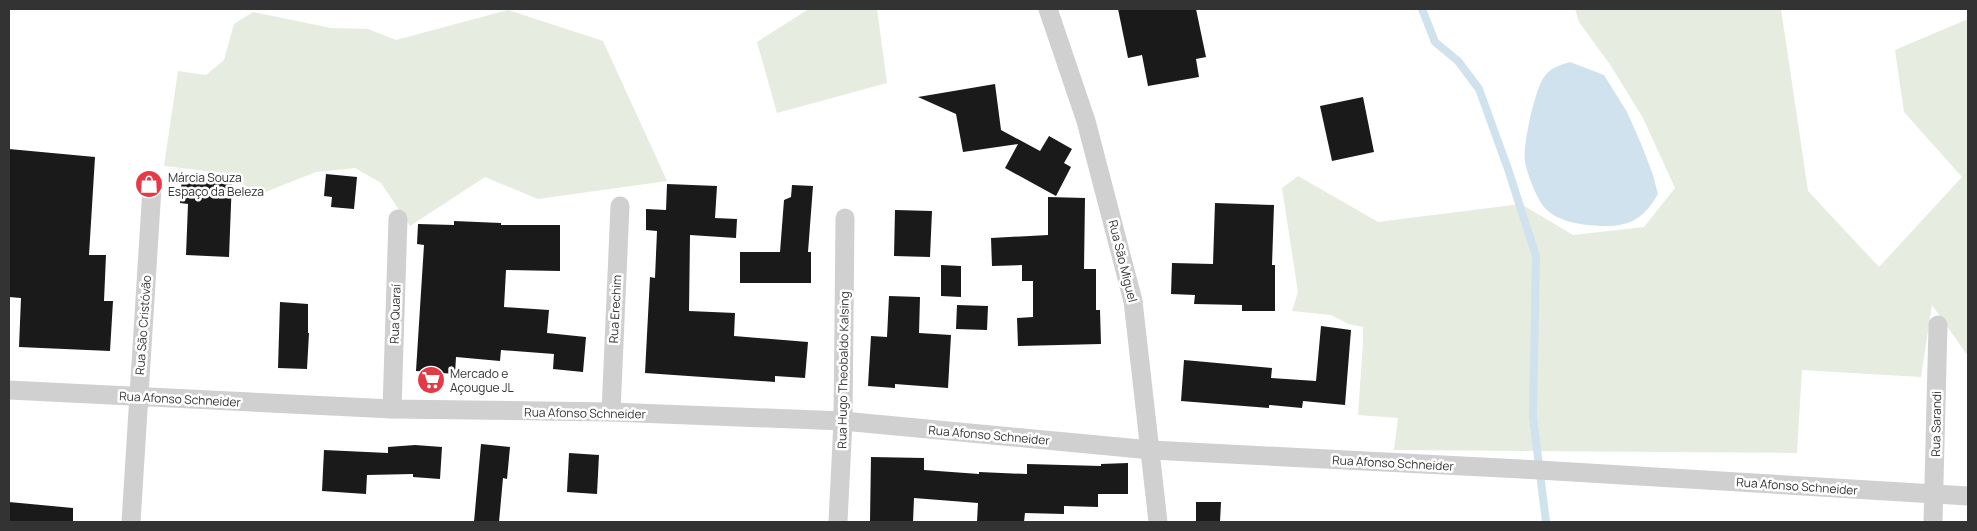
<svg xmlns="http://www.w3.org/2000/svg" width="1977" height="531" font-family="Manrope,sans-serif">
	<style>
		.green { fill: #e6ecdf }
		.water { fill: #cfe2ee }
		.lines { fill: none; stroke-linecap: round; stroke-linejoin: round }
		.stream { stroke: #cfe2ee; stroke-width: 8 }
		.building { fill: #1a1a1a }
		.minor { stroke: #d0d0d0; stroke-width: 19 }
		.labels { text-anchor: middle; dominant-baseline: central; stroke-width: 5; stroke-linejoin: round; paint-order: stroke }
		.poi-label { font-size: 12px; fill: #333; stroke: #fff; text-anchor: start }
		.street-label { font-size: 12px; fill: #333; stroke: #fff }
	</style>
	<rect width="100%" height="100%" fill="#fff"/>
	<g class="green">
		<polygon points="809,9 877,9 887,83 777,113 757,42"/>
		<polygon points="1575,9 1781,9 1808,191 1879,267 1962,177 1904,112 1895,50 1968,19 1968,356 1932,305 1921,377 1802,370 1797,453 1394,450 1398,418 1358,415 1363,342 1363,327 1349,324 1331,315 1292,311 1298,292 1282,188 1298,176 1378,222 1521,204 1573,235 1644,227 1675,188 1643,118 1611,66 1579,22"/>
		<polygon points="508,10 603,41 667,181 538,199 485,177 410,226 381,183 355,168 316,172 253,197 232,174 164,166 178,71 206,75 224,60 234,24 253,12 331,28 368,29 396,40"/>
	</g>
	<path class="water" d="M1570 62 1604 75 1627 112 1642 146 1653 175 1658 194C1644 218 1630 227 1602 226 1583 225 1559 223 1545 208 1537 200 1527 173 1525 162 1522 148 1535 89 1544 77 1550 68 1560 65 1570 62Z"/>
	<g class="lines">
		<polyline class="stream" points="1422,9 1435,42 1458,61 1479,89 1508,169 1536,256 1533,417 1546,522"/>
	</g>
	<g class="building">
		<polygon points="1118,9 1196,9 1206,57 1196,59 1199,77 1148,86 1142,55 1128,58"/>
		<polygon points="995,84 1001,130 1040,151 1049,136 1072,149 1064,163 1071,167 1056,196 1005,168 1018,144 963,152 956,114 918,97"/>
		<polygon points="1363,97 1374,152 1332,161 1320,106"/>
		<polygon points="9,149 95,157 89,255 106,255 104,301 113,301 110,351 19,347 21,298 9,297"/>
		<polygon points="326,174 357,177 354,209 331,207 332,197 324,196"/>
		<polygon points="182,175 232,179 229,257 186,255 188,204 180,203"/>
		<polygon points="667,184 717,186 715,218 737,219 736,238 690,235 689,311 735,313 734,336 808,342 805,378 775,376 775,382 645,373 650,277 655,278 657,231 646,230 646,209 666,210"/>
		<polygon points="792,185 813,186 808,252 811,252 811,283 740,283 740,252 780,252 784,200 791,197"/>
		<polygon points="1048,197 1085,198 1084,269 1096,269 1096,310 1100,310 1101,344 1018,346 1017,318 1033,317 1033,281 1022,281 1022,265 992,266 991,238 1048,235"/>
		<polygon points="1215,203 1274,205 1272,265 1275,265 1275,311 1242,311 1242,305 1194,304 1195,295 1171,294 1172,263 1213,264"/>
		<polygon points="895,210 932,211 930,257 894,256"/>
		<polygon points="454,221 501,223 501,225 560,225 560,271 506,270 504,307 549,310 547,333 586,337 583,372 553,369 554,354 501,350 500,361 456,357 455,374 416,371 424,245 417,244 418,224 454,225"/>
		<polygon points="941,265 961,266 961,297 941,296"/>
		<polygon points="889,296 920,297 919,333 951,335 948,388 895,384 895,388 868,386 871,336 887,337"/>
		<polygon points="280,302 308,304 308,333 309,333 307,369 278,368"/>
		<polygon points="957,305 988,306 987,330 956,329"/>
		<polygon points="1321,326 1351,330 1345,405 1303,401 1302,408 1269,405 1269,408 1181,401 1184,360 1272,368 1271,378 1316,381"/>
		<polygon points="481,444 510,447 507,479 503,478 499,522 474,522"/>
		<polygon points="415,445 442,447 440,479 413,477 413,474 367,475 366,494 322,491 324,450 388,453 388,447"/>
		<polygon points="569,453 599,455 597,494 567,492"/>
		<polygon points="871,457 924,458 924,470 979,474 979,472 1027,474 1027,464 1101,466 1101,464 1128,463 1128,494 1098,494 1098,507 1064,506 1064,514 1025,513 1024,522 977,522 978,503 914,498 913,522 870,522"/>
		<polygon points="9,502 73,508 73,522 9,522"/>
		<polygon points="1196,502 1221,502 1220,522 1196,522"/>
	</g>
	<g class="lines">
		<g class="minor">
			<polyline points="1048,9 1086,121 1133,301 1158,522"/>
			<polyline points="9,390 392,409 611,412 843,421 1151,450 1539,470 1968,496"/>
			<polyline points="392,409 398,219"/>
			<polyline points="611,412 620,206"/>
			<polyline points="131,522 152,188"/>
			<polyline points="838,522 843,421 845,218"/>
			<polyline points="1933,522 1938,325"/>
		</g>
	</g>
	<defs>
		<g id="shop-disc" transform="scale(1.4375)"><circle r="9.5" fill="#e63946" stroke="#fff"/><path d="M-5-2.5h2.3a2.7 3.5 0 0 1 5.4 0H5L5.5 6h-11ZM-1.5-2.5h3a1.5 2.3 0 0 0-3 0Z" fill="#fff"/></g>
		<g id="supermarket-disc" transform="scale(1.4375)"><circle r="9.5" fill="#e63946" stroke="#fff"/><path d="M-6-5.5h2.5l.6 2H6L4.5 2H-2.5L-4.4-4H-6ZM-1.5 3.2a1.3 1.3 0 1 0 .1 0ZM3 3.2a1.3 1.3 0 1 0 .1 0Z" fill="#fff"/></g>
	</defs>
	<g fill-rule="evenodd">
		<use href="#shop-disc" x="149" y="184"/>
		<use href="#supermarket-disc" x="431" y="380"/>
	</g>
	<g class="labels">
		<g class="poi-label">
			<text x="168" y="177">Márcia Souza<tspan x="168" dy="14">Espaço da Beleza</tspan></text>
			<text x="450" y="373">Mercado e<tspan x="450" dy="14">Açougue JL</tspan></text>
		</g>
		<g class="street-label">
			<text transform="translate(1123 261) rotate(76)">Rua São Miguel</text>
			<text transform="translate(615 309) rotate(-87)">Rua Erechim</text>
			<text transform="translate(395 314) rotate(-88)">Rua Quaraí</text>
			<text transform="translate(143 325) rotate(-86)">Rua São Cristóvão</text>
			<text transform="translate(843 370) rotate(-89)">Rua Hugo Theobaldo Kalsing</text>
			<text transform="translate(180 399) rotate(3)">Rua Afonso Schneider</text>
			<text transform="translate(585 413) rotate(1)">Rua Afonso Schneider</text>
			<text transform="translate(1936 424) rotate(-89)">Rua Sarandi</text>
			<text transform="translate(989 435) rotate(5)">Rua Afonso Schneider</text>
			<text transform="translate(1393 463) rotate(3)">Rua Afonso Schneider</text>
			<text transform="translate(1797 486) rotate(4)">Rua Afonso Schneider</text>
		</g>
	</g>
	<rect width="1977" height="531" fill="none" stroke="#333333" stroke-width="20"/>
</svg>
